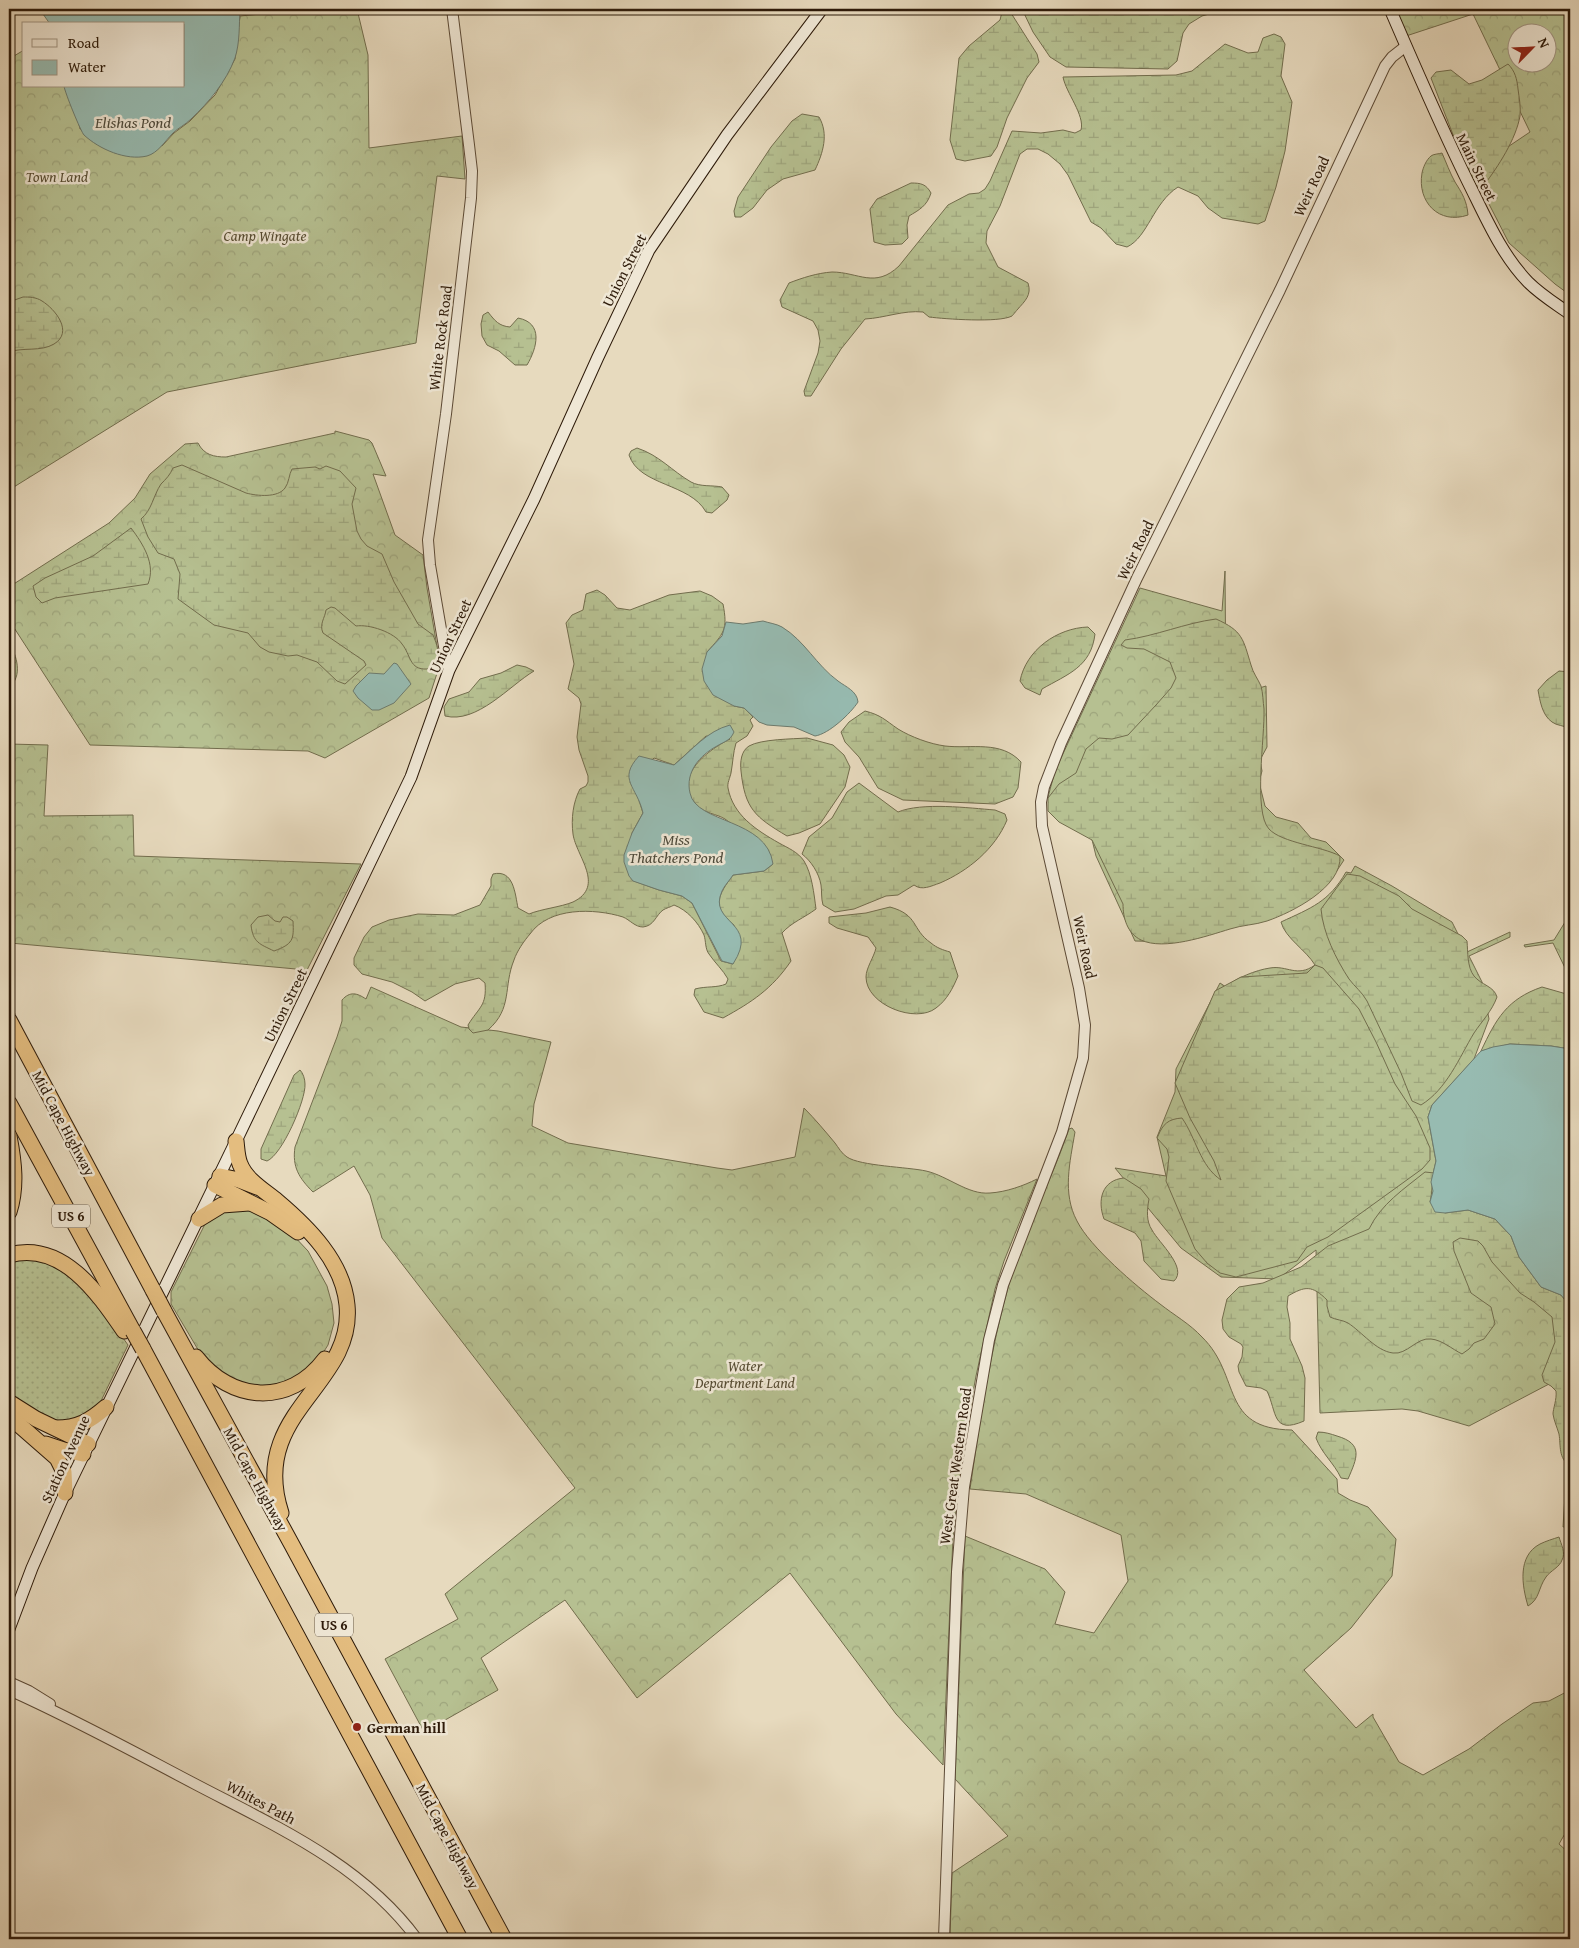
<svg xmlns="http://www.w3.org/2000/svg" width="1579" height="1948" font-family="'Gentium Book Plus',serif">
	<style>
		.grass { fill: url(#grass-dots); stroke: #726d4d }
		.forest { fill: url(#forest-crowns); stroke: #726d4d; fill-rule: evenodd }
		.wetland { fill: url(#wetland-marsh); stroke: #726d4d; fill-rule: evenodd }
		.water { fill: #97bbb1; stroke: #6d7b6e }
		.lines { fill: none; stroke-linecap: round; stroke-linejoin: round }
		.tertiary-casing { stroke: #5c4a36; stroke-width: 12 }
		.secondary-casing { stroke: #2d1a09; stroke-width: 13 }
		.motorway-casing { stroke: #2d1a09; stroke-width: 17 }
		.tertiary { stroke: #efe7d5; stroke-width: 10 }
		.secondary { stroke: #efe7d5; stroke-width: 11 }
		.motorway { stroke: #e4bd7f; stroke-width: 15 }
		.motorway-bridge-casing { stroke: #2d1a09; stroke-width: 17; stroke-linecap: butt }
		.motorway-bridge { stroke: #e4bd7f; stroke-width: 15 }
		.poi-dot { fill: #8f2418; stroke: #efe7d5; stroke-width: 2 }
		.labels { text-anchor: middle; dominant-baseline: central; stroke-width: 5; stroke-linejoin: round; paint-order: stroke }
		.shield { fill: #efe7d5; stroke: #675846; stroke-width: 1 }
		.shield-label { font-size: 14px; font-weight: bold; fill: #2d1a09 }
		.street-label { font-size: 15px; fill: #2d1a09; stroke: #efe7d5 }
		.park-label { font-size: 15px; font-style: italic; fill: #564c32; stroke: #efe7d5 }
		.poi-label { font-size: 15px; font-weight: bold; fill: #2d1a09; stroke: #efe7d5; text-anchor: start }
		.water-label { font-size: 16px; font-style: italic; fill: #4d4a3b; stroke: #efe7d5 }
	</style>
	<defs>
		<pattern id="grass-dots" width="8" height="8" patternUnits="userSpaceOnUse" patternTransform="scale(1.25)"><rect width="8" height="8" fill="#b6c091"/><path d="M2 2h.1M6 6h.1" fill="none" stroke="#9da47c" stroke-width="1.8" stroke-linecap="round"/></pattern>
		<pattern id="forest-crowns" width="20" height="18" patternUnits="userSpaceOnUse" patternTransform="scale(1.25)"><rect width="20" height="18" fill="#b6c091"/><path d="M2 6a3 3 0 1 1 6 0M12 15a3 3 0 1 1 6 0" fill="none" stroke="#9da47c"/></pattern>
		<pattern id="wetland-marsh" width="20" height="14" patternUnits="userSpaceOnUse" patternTransform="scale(1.25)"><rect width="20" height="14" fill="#b6c091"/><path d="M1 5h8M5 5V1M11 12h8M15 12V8" fill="none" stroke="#9da47c"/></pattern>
	</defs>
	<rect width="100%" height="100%" fill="#e7dabe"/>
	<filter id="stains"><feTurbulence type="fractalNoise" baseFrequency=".004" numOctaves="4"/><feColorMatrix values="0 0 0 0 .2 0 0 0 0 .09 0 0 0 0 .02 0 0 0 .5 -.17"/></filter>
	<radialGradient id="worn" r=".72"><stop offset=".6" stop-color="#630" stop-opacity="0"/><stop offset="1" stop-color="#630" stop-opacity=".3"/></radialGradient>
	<polygon class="grass" points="21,1257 55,1262 101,1307 128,1345 100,1403 92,1413 56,1425 9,1397 9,1260"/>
	<g class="forest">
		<polygon points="314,9 357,9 368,55 369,148 462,136 465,179 437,176 416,343 167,392 9,490 9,59 24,50 24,86 64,86 78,120 80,129 162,146 174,133 190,121 215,95 235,59 240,16"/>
		<path d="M1395 9H1570V295L1555 284 1509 243 1472 171 1530 132 1473 14 1403 37ZM1516 32H1546V62H1516Z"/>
		<path d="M335 431 369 440 372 443 386 476 373 474 395 535 423 555 427 588 440 664 429 698 325 758 308 751 90 745 9 620V587L109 523 135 498 150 474 185 444 198 443C204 455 214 457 226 457L335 433Z"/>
		<polygon points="1225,571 1226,698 1266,686 1267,747 1260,760 1262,771 1259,782 1265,806 1276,817 1298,823 1311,838 1326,842 1344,860 1336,872 1172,942 1135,941 1096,856 1086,815 1048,797 1055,771 1140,588 1222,611"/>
		<polygon points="9,744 48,745 44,816 133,815 134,856 361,864 307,970 10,943"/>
		<path d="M1355 866 1392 886 1452 922 1467 952 1510 932V937L1469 956 1482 982 1489 1019 1474 1059 1432 1105 1428 1117 1436 1161 1431 1182 1445 1213 1570 1306V1373L1469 1426 1418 1411 1402 1409 1320 1413 1316 1250 1278 1279 1221 1277 1181 1248 1115 1168 1166 1176 1157 1137 1175 1092 1176 1069 1220 983 1226 987C1236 978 1256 970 1270 968 1287 965 1297 978 1315 965 1306 950 1285 938 1281 922 1311 908 1329 902 1346 872L1351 873Z"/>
		<polygon points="1570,914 1570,974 1567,972 1553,943 1525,947 1524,945 1554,940"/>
		<path d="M371 987 461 1027 498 1031 551 1042 534 1104 532 1126 568 1143 717 1168 732 1170 795 1157 804 1108C815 1119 825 1131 835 1143 838 1147 842 1154 847 1157 860 1166 908 1167 926 1171 948 1176 968 1195 990 1193 1006 1192 1023 1186 1037 1179L1004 1261 995 1289 976 1376 964 1442 953 1537 943 1765 896 1714 790 1573 637 1698 565 1600 481 1658 498 1690 424 1732 385 1659 458 1619 445 1594 575 1488 382 1238 370 1195 354 1166 313 1192C299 1178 292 1167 295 1147L337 1037 342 1021V1000C350 991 357 993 366 999Z"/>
		<path d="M1072 1128 1075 1132C1070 1162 1062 1193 1077 1221 1090 1247 1136 1286 1160 1304 1174 1315 1190 1324 1202 1337 1242 1376 1219 1429 1292 1430L1337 1479 1338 1493 1350 1500 1368 1507 1396 1539 1392 1576 1351 1628 1304 1670 1356 1728 1373 1714V1717L1399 1762 1423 1775 1469 1749 1502 1724 1533 1703 1549 1701 1570 1690V1825L1559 1844 1570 1854V1939H950L952 1873 1008 1836 955 1779 965 1536 1045 1569 1065 1592 1055 1624 1094 1633 1128 1581 1121 1535 1026 1494 970 1489C980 1421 990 1351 1009 1284 1025 1231 1051 1181 1069 1129Z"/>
		<polygon points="224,1209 251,1210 292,1234 308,1251 327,1286 332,1304 334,1323 328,1345 316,1364 300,1378 260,1388 236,1384 203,1358 171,1304 171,1292 206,1222"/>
	</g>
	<g class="wetland">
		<polygon points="1022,9 1227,9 1202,16 1189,24 1183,33 1177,61 1168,69 1066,67 1050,57 1033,32"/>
		<polygon points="1007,10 1011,13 1037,54 1039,62 1027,78 1007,118 997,147 991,156 965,161 956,159 950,140 959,58 969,46 1000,20 1002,12"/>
		<path d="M1274 34 1281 37 1285 44 1281 76 1292 102 1285 151 1276 187 1265 221 1258 224 1222 218 1208 208 1198 196 1178 187C1153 203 1148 237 1127 247L1116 244 1101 228 1091 222 1068 175 1060 164 1048 154 1038 149H1027L1020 154 1000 206 987 231 986 243 998 267 1028 283C1032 295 1025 301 1017 310 1017 310 1013 315 1012 316 999 323 945 319 929 317L923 312C903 310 885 318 865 319L841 349 811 396H805L804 391 818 353 820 341 818 330 813 321 782 307 780 300 789 283C802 278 817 273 832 272 858 272 875 289 899 266L948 205 969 194 979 193 985 189 990 181 1012 131 1041 133 1063 130 1075 133 1081 130C1085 115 1066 93 1063 77L1176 75 1192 71 1225 44 1248 53 1258 52 1263 38Z"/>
		<path d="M1508 64C1515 71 1517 79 1518 89 1519 97 1521 107 1520 116 1516 139 1498 167 1484 185L1477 186 1466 168 1431 78 1436 72 1451 70 1469 84 1482 80Z"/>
		<path d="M802 114 819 117C829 134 823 153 815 170L783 179 767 190 753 208 741 217H735L734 211 738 197 771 147 792 121Z"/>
		<path d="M1442 153C1446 162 1450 173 1455 182 1462 193 1467 201 1468 215 1439 225 1417 202 1422 173 1423 168 1426 160 1431 156 1433 154 1439 154 1442 153Z"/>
		<path d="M911 183C921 183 926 184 931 193 927 206 919 210 909 216L907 225 908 238 902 244 885 245 874 242 870 209 877 199Z"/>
		<path d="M23 297C29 297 36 297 42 301 55 309 74 332 54 344 41 352 23 347 9 352V302Z"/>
		<path d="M488 312C495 321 499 326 510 327L518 318C544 323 537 348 527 365H515L499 351 487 345 482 336 481 324 483 315Z"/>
		<path d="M637 448C659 455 672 471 691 482 700 487 712 485 722 487L729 495 727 500 712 513 706 512C690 483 639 486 629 455L631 451Z"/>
		<path d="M182 465 246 493C257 496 278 498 285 488 289 483 289 474 292 469L315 467 320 469 326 466 340 471 356 488 352 504 357 531 361 539 367 546 382 554 394 582 418 624 433 635C439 649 442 662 427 669 409 670 411 655 402 644 394 632 369 624 356 626L335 608 331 607 326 610C325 618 319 624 323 633L364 661 366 665 345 684 337 681 317 662 297 655 288 656 269 652 260 647 248 633 214 625 178 599 180 574 174 559 158 553 148 537 141 519C152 510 153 496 161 484 166 479 170 475 173 468Z"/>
		<path d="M131 528C143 544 156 564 148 584L55 598 42 603 36 597 33 586 45 578 93 556Z"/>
		<path d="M597 590 605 595 617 608 630 610 669 595 700 591 712 596 723 604C728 630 724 633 707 652L734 706 744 708 753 717 750 720 753 726 747 736 736 743C733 753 733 762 731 773 730 778 727 783 728 788 733 815 756 830 779 843 788 848 798 852 804 861 812 874 814 894 816 909 804 918 792 922 782 933L791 961C772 989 752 1002 723 1018L704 1012 694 995 695 989C706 986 717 988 726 984L728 979C723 970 715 963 709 954 705 949 706 941 704 935 698 922 687 910 674 905 671 907 666 908 663 910 656 915 654 926 643 927 635 927 630 920 623 917 594 908 549 907 530 934 524 941 517 951 514 960 503 987 513 1008 488 1030L473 1033 469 1029 468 1025C479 1007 487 1006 485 983L479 978 455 984 425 1001 412 992 392 982 362 974 354 965V958L364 937 372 927 389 920 418 914 454 915 480 905 491 886V879L493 874C514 869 515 894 518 908L529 914C541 909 561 907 573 902 606 886 576 856 573 834 571 819 573 802 580 789L586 786 588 782V776L579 750 577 737 581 704 579 698 568 689 574 664 566 623 572 615 583 610 586 594ZM706 736 730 739C706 751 671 778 697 806 704 813 717 814 725 819 742 831 758 850 773 864L764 871 733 875C718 895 711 907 734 925L733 964 721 961 692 903 682 896 659 890 634 881 632 833 643 813 637 794 630 782 654 758 674 765Z"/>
		<path d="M1216 619C1243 631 1243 639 1251 665 1253 673 1258 679 1261 686 1263 693 1263 702 1264 709 1265 736 1253 812 1269 829 1282 843 1321 846 1340 856 1342 887 1293 912 1267 921 1255 925 1242 925 1230 929 1207 936 1164 951 1141 940 1127 933 1123 918 1123 904L1092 840 1059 822 1048 811V798L1059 784 1076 773 1086 749 1099 738 1112 739 1128 735 1156 705 1171 688 1176 678 1170 662 1144 649 1127 648 1121 645 1125 640C1156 636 1185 623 1216 619Z"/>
		<path d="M1088 627 1095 634C1091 667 1068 674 1042 689L1040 695 1025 688 1020 681C1026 650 1057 628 1088 627Z"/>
		<path d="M9 643C17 655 23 677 9 687Z"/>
		<path d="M517 665 526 667 534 671C509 686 477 724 445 716L444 707 449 699 469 692 480 679 501 673Z"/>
		<path d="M1559 671 1570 672V729C1564 725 1557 726 1552 722 1542 715 1540 701 1538 690L1547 680Z"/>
		<path d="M865 711C881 715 885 720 898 729 911 737 930 744 945 746 971 749 1001 740 1021 762L1018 788 1013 797 995 804 903 800 878 788 859 757 845 742 841 732 849 722Z"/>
		<path d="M807 738 833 745 844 755 850 767 845 787 820 824 799 833 787 836C755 817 745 809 741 771 740 762 741 751 749 746 761 739 793 739 807 738Z"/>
		<path d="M859 783 898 812C922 802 969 808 995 810L1005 814 1007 820C995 849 968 871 940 883 931 886 922 891 914 885L898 895 886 896 854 909 835 912 823 905C821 898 822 892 821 885 819 873 811 861 802 854L809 837 832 818 847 792Z"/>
		<path d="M1347 874 1360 876 1399 896 1412 909 1462 936 1467 941C1468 952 1467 967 1474 976 1481 985 1494 986 1497 997 1492 1011 1482 1021 1474 1033 1459 1058 1447 1089 1421 1105L1412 1101 1401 1073 1367 1001C1362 992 1355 987 1349 979 1336 959 1323 933 1321 909Z"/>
		<path d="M890 907C919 915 911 929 931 943 937 948 943 950 950 952L958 976C953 988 947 1000 936 1008 916 1024 866 1005 866 977 866 968 874 957 876 948L868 937 837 928 829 923V917L866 913Z"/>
		<path d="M268 915 275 921 280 922 283 917H287L293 921C294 940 293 944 274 951 260 944 253 943 251 925L258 917Z"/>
		<path d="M1315 965 1323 968 1359 1009 1376 1042 1395 1084 1416 1116 1430 1148V1160L1422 1169 1328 1237 1307 1247 1297 1261 1236 1277 1220 1273 1207 1263 1195 1249 1166 1181 1169 1157 1167 1149 1157 1138 1158 1136C1163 1124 1168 1119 1182 1118 1196 1138 1200 1166 1221 1180L1214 1161 1190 1118 1175 1083 1215 991 1241 977 1307 973Z"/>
		<path d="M1542 987 1570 995V1049L1551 1046 1510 1044 1481 1051C1496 1019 1507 999 1542 987Z"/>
		<path d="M300 1070C303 1073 305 1079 305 1084 306 1100 282 1155 267 1161L261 1159V1149L294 1075Z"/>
		<path d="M1425 1172 1434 1173C1431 1183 1433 1191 1430 1202L1445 1213 1468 1210 1495 1219 1511 1236 1519 1257 1541 1287 1561 1295 1570 1306V1466C1558 1458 1561 1446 1559 1434 1557 1427 1554 1421 1553 1414 1553 1409 1557 1399 1556 1391L1551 1386 1544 1382 1542 1375 1555 1342 1552 1317 1534 1302 1520 1293 1492 1262 1483 1246 1478 1241 1460 1238 1453 1242 1454 1251 1471 1293 1491 1307 1495 1324 1484 1339 1474 1343 1469 1349 1462 1354C1452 1349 1442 1340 1431 1339 1417 1337 1407 1355 1393 1353 1376 1351 1362 1332 1348 1323 1343 1320 1336 1320 1330 1317L1327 1306V1300C1312 1285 1305 1286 1288 1296L1287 1307 1290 1323V1339L1302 1366 1305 1378 1304 1421C1272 1435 1277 1412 1267 1391L1261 1388 1246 1386 1239 1372 1238 1366 1242 1357 1243 1347 1241 1344 1229 1337 1223 1329 1222 1320 1227 1299 1239 1287 1263 1283 1301 1267 1328 1246 1369 1229C1381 1204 1404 1189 1425 1172Z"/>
		<path d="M1124 1178 1141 1189 1149 1199C1147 1210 1146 1221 1152 1230 1159 1243 1188 1268 1174 1281L1161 1279 1144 1261 1141 1241 1135 1233 1104 1219C1097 1200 1102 1180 1124 1178Z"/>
		<path d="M1318 1432C1325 1432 1331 1434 1337 1436 1364 1444 1357 1458 1348 1479L1341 1478C1334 1463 1322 1454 1316 1438Z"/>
		<polygon points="1570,1486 1570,1526 1563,1527 1565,1495"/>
		<path d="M1559 1537C1561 1544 1566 1553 1562 1560 1560 1567 1550 1571 1546 1577 1538 1588 1540 1599 1528 1606 1522 1586 1517 1556 1540 1544 1546 1541 1553 1539 1559 1537Z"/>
	</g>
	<g class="water">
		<path d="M35 9H240C239 26 240 42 235 58 226 82 209 102 191 119 185 125 178 128 173 133 165 141 158 153 147 156 126 161 99 149 84 135 81 132 65 93 64 86H184V24H50L43 14Z"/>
		<path d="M763 621C769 623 777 624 782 627 805 641 816 665 838 681 846 687 857 691 858 702 851 713 829 734 815 736L794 727 767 725 759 722 744 708 734 706 713 695 704 681 702 669 707 652 722 636 726 622 743 624Z"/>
		<polygon points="394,663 397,664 411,684 394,703 379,710 372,710 358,698 353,691 356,686 369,673 384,674"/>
		<path d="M730 725 734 732C730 741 725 741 717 746 700 755 685 772 690 793 696 824 767 818 773 864L764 871 733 875C730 880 724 886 722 891 707 924 761 921 733 964L722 961 692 903 682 896 659 890 633 881 629 876 624 862V855L632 833 643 813C637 786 617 780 639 756L674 765C692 750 707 731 730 725Z"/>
		<polygon points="1510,1044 1551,1046 1570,1049 1570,1306 1561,1295 1541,1287 1519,1257 1511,1236 1495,1219 1468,1210 1445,1213 1435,1212 1430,1202 1433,1191 1431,1182 1436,1161 1428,1117 1432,1105 1481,1051 1493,1047"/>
	</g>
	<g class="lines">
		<g class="tertiary-casing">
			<g id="tertiary">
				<polyline points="449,670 447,664 430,565 428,540 446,414 471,198 472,171 469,145 452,9"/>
				<polyline points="9,1682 29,1691 50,1704"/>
				<path d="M9 1690C72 1718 134 1752 195 1784 275 1826 362 1864 417 1939"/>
				<polyline points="944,1939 957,1572 964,1487 989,1340 1003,1285 1062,1132 1083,1058 1085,1025 1079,988 1042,826 1041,802 1044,787 1061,743 1137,578 1280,290 1385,66 1392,57 1406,46"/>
			</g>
		</g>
		<g class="secondary-casing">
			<g id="secondary">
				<path d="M1390 9C1415 67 1440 125 1468 182 1485 216 1501 254 1528 282 1541 295 1556 304 1570 314"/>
				<polyline points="9,1629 32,1568 65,1493 236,1141 411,777 449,670 534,499 598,357 649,250 727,135 822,9"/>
			</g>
		</g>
		<g class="motorway-casing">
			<g id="motorway">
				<polyline points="9,1020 153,1290"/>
				<polyline points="9,1103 133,1331"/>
				<path d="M9 1136C14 1162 17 1187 9 1212"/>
				<path d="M236 1141C237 1149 237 1157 240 1164 246 1180 265 1191 277 1201 309 1228 343 1262 347 1305 355 1386 248 1412 281 1513"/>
				<polyline points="220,1176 239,1180 257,1187"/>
				<polyline points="215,1185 271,1213 298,1232"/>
				<polyline points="199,1219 222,1205 249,1203"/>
				<path d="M9 1255C62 1240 98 1293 124 1331"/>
				<polyline points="164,1311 292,1545 504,1939"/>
				<polyline points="143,1349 460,1939"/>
				<path d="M196 1357C231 1402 289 1407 325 1359"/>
				<polyline points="9,1402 36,1419 88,1444"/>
				<polyline points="9,1416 57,1458 64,1472 65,1493"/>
				<path d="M56 1428C78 1428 90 1421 106 1407"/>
				<polyline points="46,1444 64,1450 83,1454"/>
			</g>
		</g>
		<use href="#tertiary" class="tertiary"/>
		<use href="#secondary" class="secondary"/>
		<use href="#motorway" class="motorway"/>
		<g class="motorway-bridge-casing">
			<g id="motorway-bridge">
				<polyline points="153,1290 164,1311"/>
				<polyline points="133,1331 143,1349"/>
			</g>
		</g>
		<use href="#motorway-bridge" class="motorway-bridge"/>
	</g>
	<circle class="poi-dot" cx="357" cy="1727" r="5"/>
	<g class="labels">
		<g class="shield">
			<rect x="52" y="1204.5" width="38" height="23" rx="4"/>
			<rect x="315" y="1613.5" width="38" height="23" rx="4"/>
		</g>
		<g class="shield-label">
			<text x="71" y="1216">US 6</text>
			<text x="334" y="1625">US 6</text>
		</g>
		<g class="street-label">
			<text transform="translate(1477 167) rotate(64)">Main Street</text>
			<text transform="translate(1311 186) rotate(-65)">Weir Road</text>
			<text transform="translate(624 270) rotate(-63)">Union Street</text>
			<text transform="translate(440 338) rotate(-83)">White Rock Road</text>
			<text transform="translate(1135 550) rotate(-64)">Weir Road</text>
			<text transform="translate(450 636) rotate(-65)">Union Street</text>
			<text transform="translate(1085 947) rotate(78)">Weir Road</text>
			<text transform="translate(285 1005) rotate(-64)">Union Street</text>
			<text transform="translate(64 1123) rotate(62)">Mid Cape Highway</text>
			<text transform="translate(65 1459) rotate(-65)">Station Avenue</text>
			<text transform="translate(955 1466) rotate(-82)">West Great Western Road</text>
			<text transform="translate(256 1479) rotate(61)">Mid Cape Highway</text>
			<text transform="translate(261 1802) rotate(28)">Whites Path</text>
			<text transform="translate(448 1836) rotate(62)">Mid Cape Highway</text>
		</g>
		<g class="park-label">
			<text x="57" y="176">Town Land</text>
			<text x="265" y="235">Camp Wingate</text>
			<text x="745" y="1365">Water<tspan x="745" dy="17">Department Land</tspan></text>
		</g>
		<g class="poi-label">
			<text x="367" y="1727">German hill</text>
		</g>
		<g class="water-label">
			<text x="133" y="122">Elishas Pond</text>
			<text x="676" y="839">Miss<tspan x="676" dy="18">Thatchers Pond</tspan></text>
		</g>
	</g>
	<rect width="1579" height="1948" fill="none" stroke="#e7dabe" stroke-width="30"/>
	<rect x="10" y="10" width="1559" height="1928" fill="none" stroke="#2d1a09" stroke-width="2.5"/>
	<rect x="15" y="15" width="1549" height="1918" fill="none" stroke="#2d1a09"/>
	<rect x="22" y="22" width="162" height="65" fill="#efe7d5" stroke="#a19583"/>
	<rect x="32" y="39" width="25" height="8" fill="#efe7d5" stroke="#a19583"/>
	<text x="68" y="48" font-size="15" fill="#2d1a09">Road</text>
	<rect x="32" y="60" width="25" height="15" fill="#97bbb1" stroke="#a19583"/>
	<text x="68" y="72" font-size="15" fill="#2d1a09">Water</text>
	<g transform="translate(1532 48) rotate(66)"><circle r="24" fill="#efe7d5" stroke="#a19583"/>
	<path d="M0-4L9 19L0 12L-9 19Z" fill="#8f2418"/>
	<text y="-8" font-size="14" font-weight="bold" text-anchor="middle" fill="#2d1a09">N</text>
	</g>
	<rect width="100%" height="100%" filter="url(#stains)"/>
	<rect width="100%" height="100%" fill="url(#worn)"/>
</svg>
